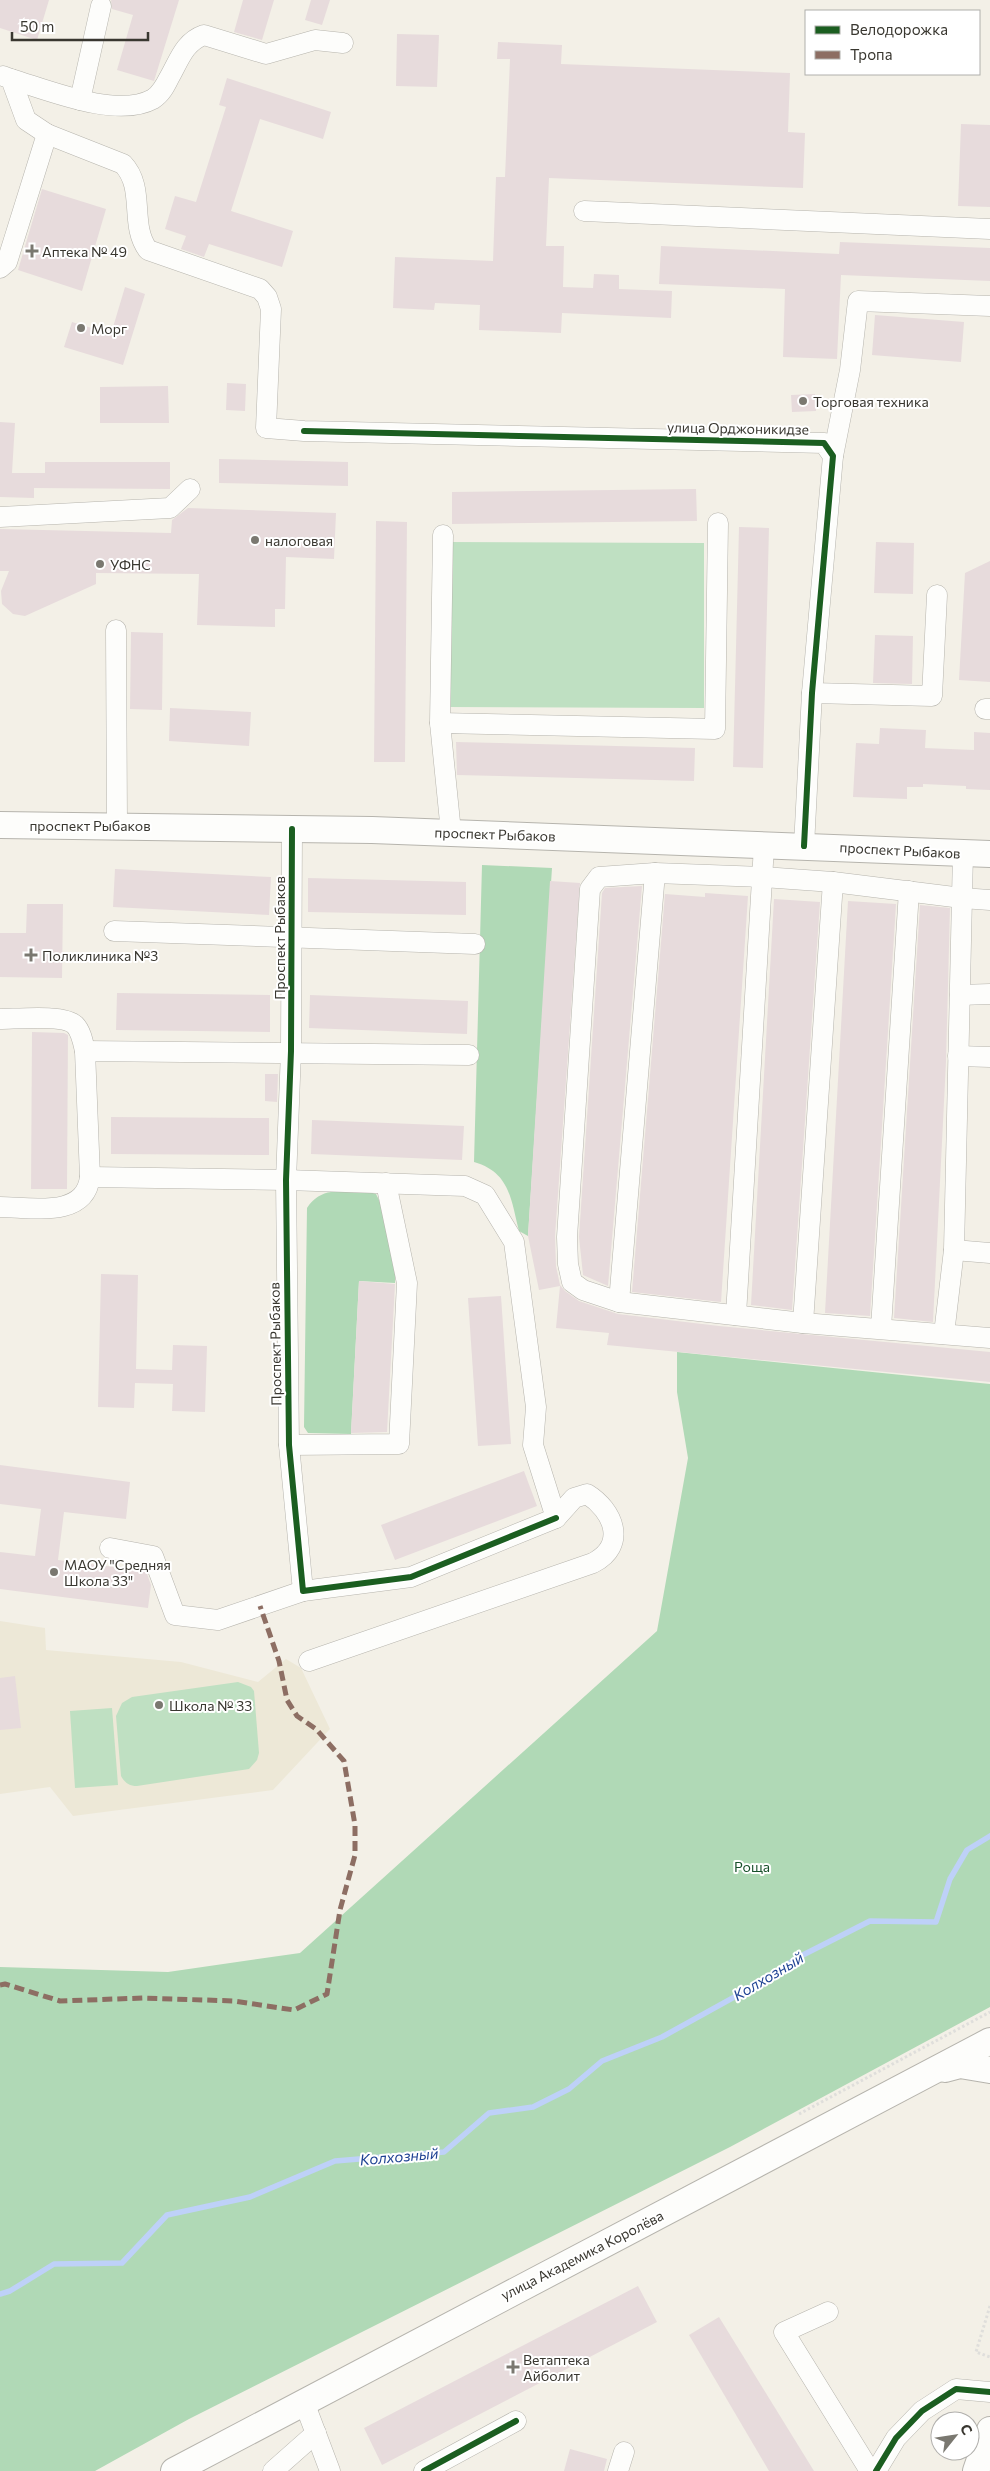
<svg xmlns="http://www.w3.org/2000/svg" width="990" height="2471" font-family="Commissioner,sans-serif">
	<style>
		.built { fill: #ede8d7 }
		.green { fill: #bfe0c2 }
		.forest { fill: #b0d9b6 }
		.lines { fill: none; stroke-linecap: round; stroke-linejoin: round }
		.stream { stroke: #bed1f8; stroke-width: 5.5 }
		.building { fill: #e7dbdc }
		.minor-casing { stroke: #b6b4ad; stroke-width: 21 }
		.major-casing { stroke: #b6b4ad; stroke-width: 28 }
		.path { stroke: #dfdedb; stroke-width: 3; stroke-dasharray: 2.5 2.5; stroke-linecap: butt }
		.minor { stroke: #fdfdfb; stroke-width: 20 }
		.major { stroke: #fdfdfb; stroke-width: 26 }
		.quiet { stroke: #8d6e63; stroke-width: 5; stroke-dasharray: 10 5; stroke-linecap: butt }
		.cycleway-casing { stroke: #fff; stroke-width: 9 }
		.cycleway { stroke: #1b5e20; stroke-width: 6 }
		.poi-dot { fill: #7a7870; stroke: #fff; stroke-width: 2 }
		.labels { text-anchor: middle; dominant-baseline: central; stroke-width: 4; stroke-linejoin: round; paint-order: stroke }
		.poi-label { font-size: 14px; fill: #393730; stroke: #fff; text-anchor: start }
		.street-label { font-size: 14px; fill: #393730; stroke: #fff }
		.park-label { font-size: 14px; fill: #18502b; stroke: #fff }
		.water-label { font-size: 15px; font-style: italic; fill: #1e4293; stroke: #fff }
	</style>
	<rect width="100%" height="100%" fill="#f3f0e7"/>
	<polygon class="built" points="0,1621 45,1628 46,1650 181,1662 258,1682 286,1659 301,1668 330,1729 273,1790 73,1816 50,1787 0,1794"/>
	<g class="green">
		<polygon points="448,542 704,543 704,708 447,707"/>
		<path d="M238 1682 251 1687 254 1691 259 1753 257 1760 249 1769 137 1786C129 1786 125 1783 121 1776L116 1716 122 1703 132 1697Z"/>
		<polygon points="112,1708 118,1785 75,1788 70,1711"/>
	</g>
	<g class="forest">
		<path d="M482 865 552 868 528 1236 519 1231C511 1200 510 1172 474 1162Z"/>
		<path d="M362 1190 376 1194 380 1202 396 1263 395 1283 359 1281 351 1434 308 1433 304 1427 307 1208C321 1187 339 1192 362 1190Z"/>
		<polygon points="677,1352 990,1384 990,2007 730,2147 189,2419 95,2471 0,2471 0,1967 168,1972 300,1953 657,1631 688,1458 677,1392"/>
	</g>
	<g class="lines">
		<polyline class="stream" points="0,2294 10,2291 54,2264 122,2263 167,2215 250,2197 335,2161 444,2152 489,2113 533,2107 569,2089 602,2061 662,2037 776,1974 795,1959 870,1921 936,1922 950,1879 967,1850 990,1836"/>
	</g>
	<g class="building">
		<polygon points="0,0 49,0 37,40 0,28"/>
		<polygon points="111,0 179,0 154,81 117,70 133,15 112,9"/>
		<polygon points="243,0 274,0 262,40 234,32"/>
		<polygon points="311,0 330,0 322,25 305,20"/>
		<polygon points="397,34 439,35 437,87 396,86"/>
		<polygon points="498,42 562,45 561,64 790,73 788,132 805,133 803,188 549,178 546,246 564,246 563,287 593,288 594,274 619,275 619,289 672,291 671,318 562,313 561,333 479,330 480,305 435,303 434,310 393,308 395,257 493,261 496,177 505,177 510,59 497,59"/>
		<polygon points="227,78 331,112 323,139 260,119 231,211 293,231 282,267 209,244 204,257 181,249 186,236 165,229 175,196 196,202 226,107 219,105"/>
		<polygon points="961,124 990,125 990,207 958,206"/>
		<polygon points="42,189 106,209 82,291 18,270"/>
		<polygon points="840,242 990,248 990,281 841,275 837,359 783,357 785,289 659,284 661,246 839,254"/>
		<polygon points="125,287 145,294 123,365 64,347 72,322 111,334"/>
		<polygon points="875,315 964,322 961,362 872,355"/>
		<polygon points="227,383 246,384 245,411 226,410"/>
		<polygon points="168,386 169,423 100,423 100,387"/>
		<polygon points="815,394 816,411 792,412 791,395"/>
		<polygon points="0,422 15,423 12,473 45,473 45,462 170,462 170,489 34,488 34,498 0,497"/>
		<polygon points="219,459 348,462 348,486 219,483"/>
		<polygon points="696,489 697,521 452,524 452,492"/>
		<polygon points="188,508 336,513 334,559 286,557 285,609 275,609 275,627 197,625 199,574 96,573 96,584 25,616 13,614 2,604 1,591 9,571 0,571 0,529 171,533 172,520"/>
		<polygon points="376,521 407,522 405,762 374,762"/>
		<polygon points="739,527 769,528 763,768 733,767"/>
		<polygon points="876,542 914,543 913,594 874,593"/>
		<polygon points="990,561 990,682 959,680 965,573"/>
		<polygon points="131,632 163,633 162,710 130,709"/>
		<polygon points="875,635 913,636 912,684 873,683"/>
		<polygon points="170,708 251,712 249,746 169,741"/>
		<polygon points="880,728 926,730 925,748 974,750 974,732 990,733 990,790 966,789 966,786 923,784 923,787 907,787 907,799 853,797 856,743 879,744"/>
		<polygon points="456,742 695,748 694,781 457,775"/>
		<polygon points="115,869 271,877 269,915 113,907"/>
		<polygon points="308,878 466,882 466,915 308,912"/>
		<polygon points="550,881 580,883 555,1236 556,1266 560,1285 565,1291 579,1301 618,1314 719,1326 990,1352 990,1382 607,1345 609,1333 556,1328 560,1286 539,1290 528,1236"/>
		<polygon points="642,886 608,1286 583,1275 579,1237 602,893 605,888"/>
		<polygon points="705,893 748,896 721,1302 632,1292 665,894 705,897"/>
		<polygon points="774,899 820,902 792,1310 751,1305"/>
		<polygon points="848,901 896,904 870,1316 825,1313"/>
		<polygon points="27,904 63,904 62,978 0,977 0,933 26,933"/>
		<polygon points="920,905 950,908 946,1062 933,1322 894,1318"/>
		<polygon points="117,993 270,995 270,1032 116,1030"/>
		<polygon points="310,995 468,1001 467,1034 309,1028"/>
		<polygon points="32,1032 64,1033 68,1035 67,1189 31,1189"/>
		<polygon points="265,1074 278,1074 277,1102 265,1101"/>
		<polygon points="111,1117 269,1118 269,1155 111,1154"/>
		<polygon points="312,1120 464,1126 462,1160 311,1154"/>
		<polygon points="101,1274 138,1275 136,1369 172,1370 173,1345 207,1346 205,1412 172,1411 173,1384 135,1383 134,1408 98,1407"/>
		<polygon points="359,1281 395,1284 387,1432 351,1433"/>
		<polygon points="501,1296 511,1444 478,1446 468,1298"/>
		<polygon points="0,1465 130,1482 126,1519 64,1512 58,1560 146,1571 151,1585 148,1608 0,1589 0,1552 35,1556 41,1509 0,1504"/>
		<polygon points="524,1471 537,1506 395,1560 381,1525"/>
		<polygon points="15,1676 21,1728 0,1730 0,1678"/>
		<polygon points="638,2286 657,2322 382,2465 364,2428"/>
		<polygon points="719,2317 814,2471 769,2471 689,2335"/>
		<polygon points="570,2449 607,2459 604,2471 564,2471"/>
	</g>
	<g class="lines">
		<g class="minor-casing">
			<g id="minor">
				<path d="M11 79C48 90 117 119 153 99 161 94 165 86 169 78 179 61 184 42 204 35L266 54 315 40 343 43"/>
				<polyline points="80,100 101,6"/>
				<path d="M47 134 123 164C146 188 129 225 148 250L260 289 267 297 271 309 266 428 304 431 824 443 833 456 812 693 804 846"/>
				<polyline points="584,211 990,229"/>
				<polyline points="0,268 7,262 47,134 26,120 11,79 3,76"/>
				<polyline points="833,456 850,370 858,301 990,306"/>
				<polyline points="0,517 170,508 190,489"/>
				<polyline points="116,630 117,825"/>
				<polyline points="812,693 932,696 937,595"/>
				<polyline points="985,709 990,709"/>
				<polyline points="440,723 443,535"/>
				<path d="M292 829 291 1051 286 1180 289 1445 303 1591 411 1577 556 1518 574 1498 587 1494C613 1510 628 1545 593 1563L309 1661"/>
				<polyline points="451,832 440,723 715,729 718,523"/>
				<polyline points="990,900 962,898 833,882 763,877 655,873 599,877 590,889 567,1237 568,1264 572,1282 583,1290 619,1302 803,1323 990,1338"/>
				<polyline points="114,931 475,944"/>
				<polyline points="960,995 990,994"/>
				<path d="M0 1019C16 1019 64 1014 75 1025 81 1031 83 1042 85 1051"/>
				<polyline points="958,1056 990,1057"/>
				<polyline points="90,1177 85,1051 469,1055"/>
				<path d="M0 1207C31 1207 85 1219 90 1177L286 1180 465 1186 485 1195 514 1242 536 1407 533 1445 556 1518"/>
				<polyline points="954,1250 990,1253"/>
				<polyline points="619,1302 655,873"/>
				<polyline points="736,1315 764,846"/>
				<polyline points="803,1323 833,882"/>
				<polyline points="881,1328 909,891"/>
				<polyline points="944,1334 954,1250 963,853"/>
				<polyline points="289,1445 399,1444 407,1283 386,1183"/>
				<polyline points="110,1548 153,1556 175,1615 218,1620 303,1591"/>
				<polyline points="828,2312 784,2332 870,2471"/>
				<polyline points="304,2402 330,2471"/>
				<polyline points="273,2471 316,2433"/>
				<polyline points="424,2471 516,2421"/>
				<polyline points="618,2471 624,2452"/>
				<polyline points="876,2471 896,2438 922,2411 956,2389 990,2392"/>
			</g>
		</g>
		<g class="major-casing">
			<g id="major">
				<polyline points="0,825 372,830 990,854"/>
				<polyline points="945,2069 960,2065 990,2070"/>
				<polyline points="174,2471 990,2041"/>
				<polyline points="976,2471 990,2430"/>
			</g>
		</g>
		<g class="path">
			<polyline points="799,2114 990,2012"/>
			<polyline points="990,2306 976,2352 990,2357"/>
		</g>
		<use href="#minor" class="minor"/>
		<use href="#major" class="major"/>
		<polyline class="quiet" points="0,1985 5,1984 60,2001 143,1998 234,2001 294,2010 327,1994 340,1910 355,1855 355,1825 344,1761 316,1729 297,1716 287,1700 279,1661 260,1606"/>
		<g class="cycleway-casing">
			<g id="cycleway">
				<polyline points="304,431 824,443 833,456 812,693 804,846"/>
				<polyline points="292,829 291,1051 286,1180 289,1445 303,1591 411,1577 556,1518"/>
				<polyline points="424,2471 516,2421"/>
				<polyline points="876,2471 896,2438 922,2411 956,2389 990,2392"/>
			</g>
		</g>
		<use href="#cycleway" class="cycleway"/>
	</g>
	<g class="poi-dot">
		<path d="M29.5 243.5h5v5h5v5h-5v5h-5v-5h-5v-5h5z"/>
		<circle cx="81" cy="328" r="5"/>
		<circle cx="803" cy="401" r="5"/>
		<circle cx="255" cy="540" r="5"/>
		<circle cx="100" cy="564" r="5"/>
		<path d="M28.5 947.5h5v5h5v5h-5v5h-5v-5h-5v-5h5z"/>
		<circle cx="54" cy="1572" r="5"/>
		<circle cx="159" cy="1705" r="5"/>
		<path d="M510.5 2359.5h5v5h5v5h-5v5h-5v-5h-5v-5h5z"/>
	</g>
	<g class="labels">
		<g class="poi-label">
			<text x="42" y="251">Аптека № 49</text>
			<text x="91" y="328">Морг</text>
			<text x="813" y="401">Торговая техника</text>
			<text x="265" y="540">налоговая</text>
			<text x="110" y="564">УФНС</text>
			<text x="42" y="955">Поликлиника №3</text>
			<text x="64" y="1564">МАОУ "Средняя<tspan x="64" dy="16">Школа 33"</tspan></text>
			<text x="169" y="1705">Школа № 33</text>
			<text x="523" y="2359">Ветаптека<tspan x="523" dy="16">Айболит</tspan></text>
		</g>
		<g class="street-label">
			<text transform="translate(738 428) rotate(1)">улица Орджоникидзе</text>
			<text x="90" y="825">проспект Рыбаков</text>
			<text transform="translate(495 834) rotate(2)">проспект Рыбаков</text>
			<text transform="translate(900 850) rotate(3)">проспект Рыбаков</text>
			<text transform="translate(279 938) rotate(-90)">Проспект Рыбаков</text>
			<text transform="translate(275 1344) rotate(-91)">Проспект Рыбаков</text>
			<text transform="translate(582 2255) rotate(-27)">улица Академика Королёва</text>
		</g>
		<g class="park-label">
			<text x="752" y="1866">Роща</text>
		</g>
		<g class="water-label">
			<text transform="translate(768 1976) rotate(-31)">Колхозный</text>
			<text transform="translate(399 2156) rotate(-5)">Колхозный</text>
		</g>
	</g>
	<rect x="805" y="10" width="175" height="65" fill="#ffffff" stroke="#b0afac"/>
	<rect x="815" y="26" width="25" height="8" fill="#1b5e20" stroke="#b0afac"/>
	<text x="850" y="35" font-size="15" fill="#393730">Велодорожка</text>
	<rect x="815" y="51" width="25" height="8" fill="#8d6e63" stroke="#b0afac"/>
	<text x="850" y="60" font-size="15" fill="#393730">Тропа</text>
	<g transform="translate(955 2436) rotate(60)"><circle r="24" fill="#ffffff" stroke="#b0afac"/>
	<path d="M0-4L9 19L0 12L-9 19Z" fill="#7a7870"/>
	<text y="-8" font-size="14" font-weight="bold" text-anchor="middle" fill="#393730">С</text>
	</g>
	<path d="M12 32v8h136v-8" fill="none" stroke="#393730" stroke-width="2.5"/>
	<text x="20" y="32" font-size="15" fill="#393730" stroke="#ffffff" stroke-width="4" paint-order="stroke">50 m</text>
</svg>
